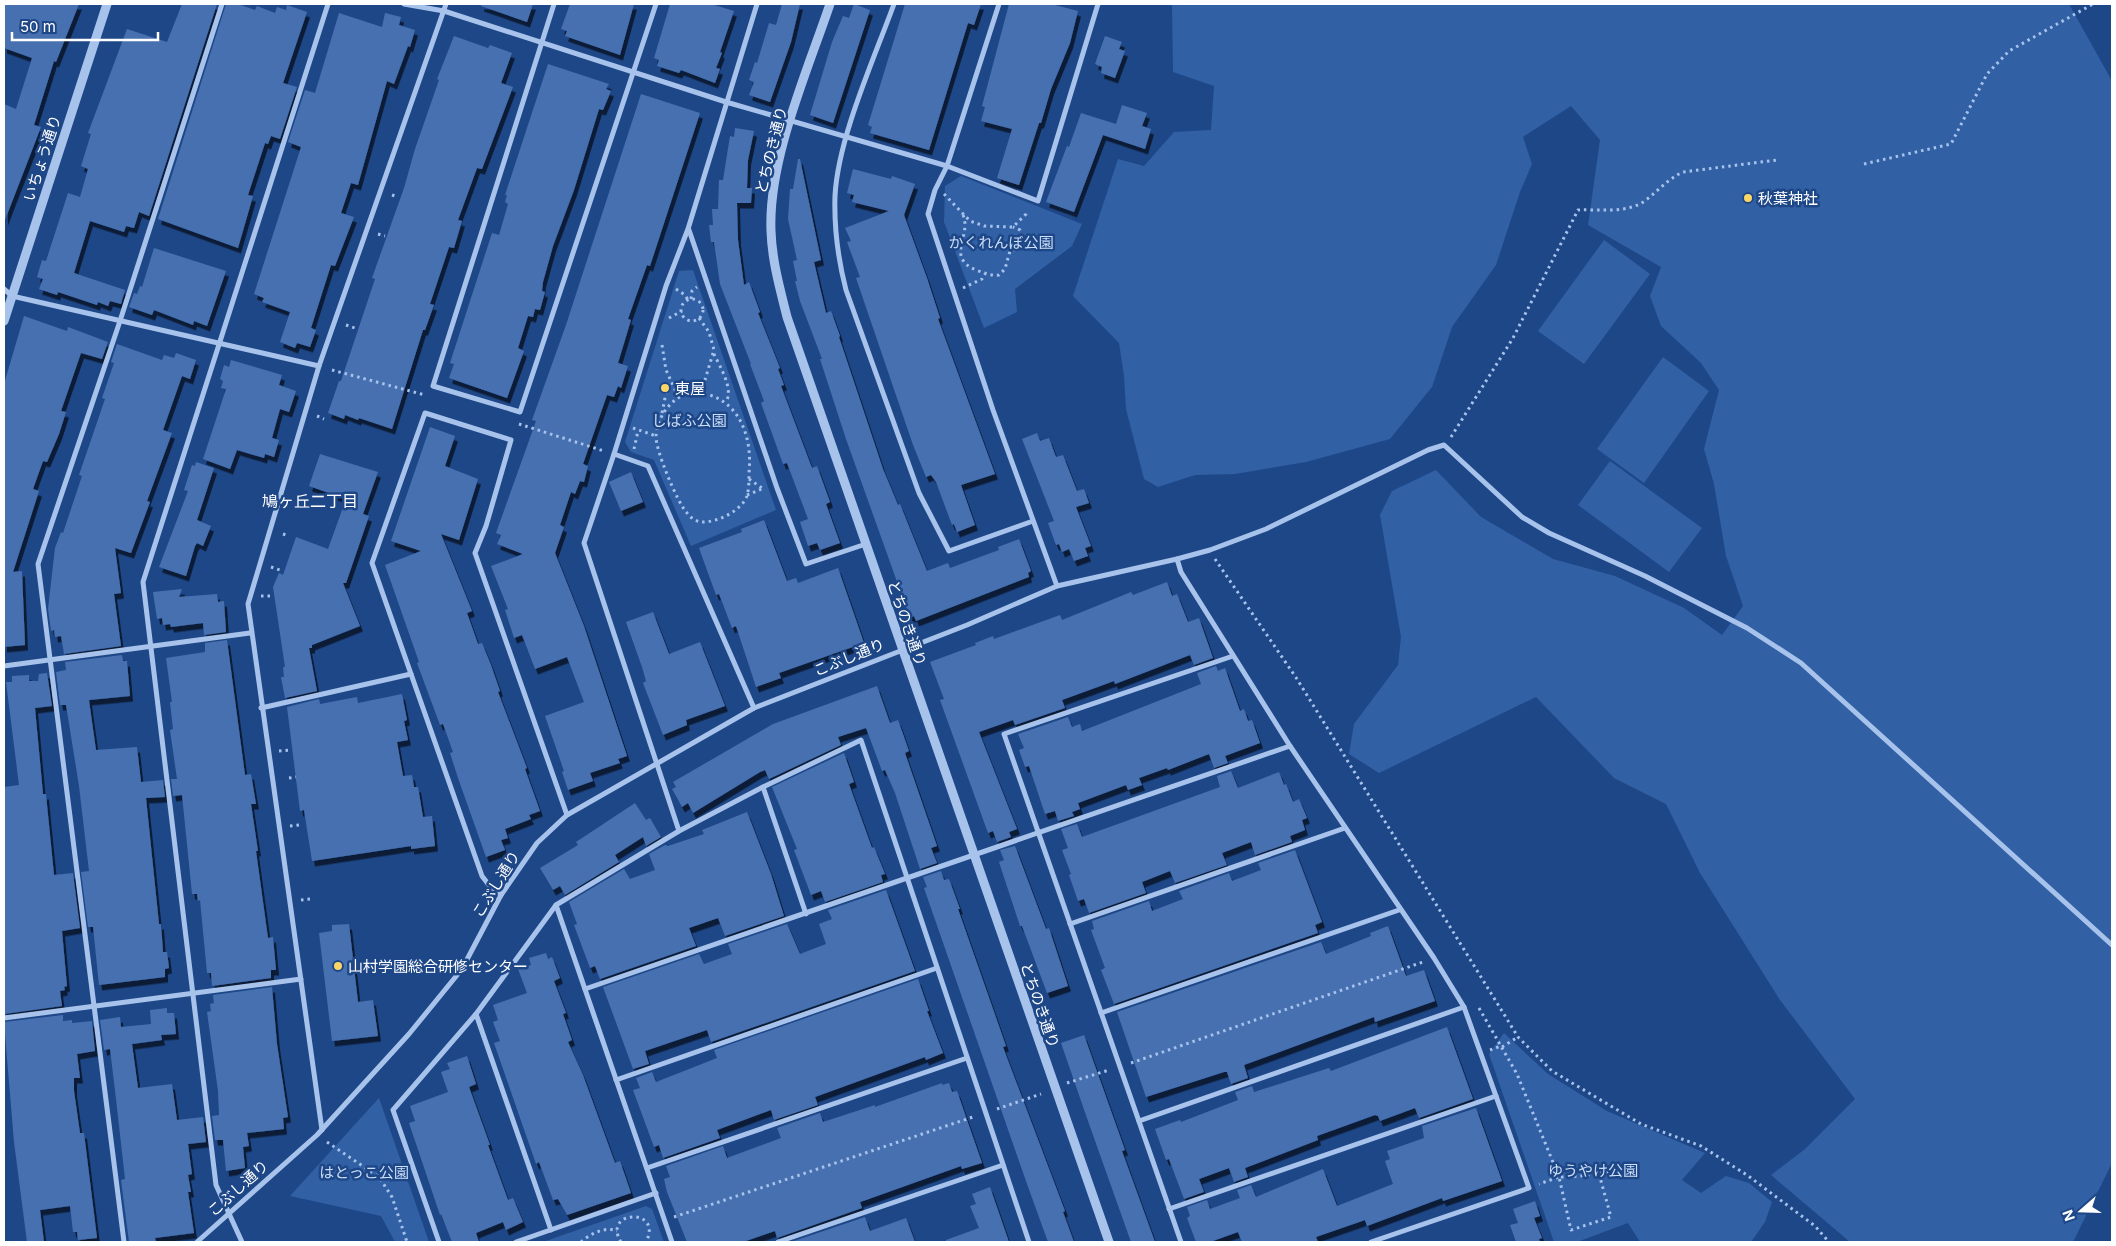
<svg xmlns="http://www.w3.org/2000/svg" width="2116" height="1246" font-family="Inter,'Noto Sans JP',sans-serif">
	<style>
		.green { fill: #3160a5 }
		.building { fill: #4670b0; filter: url(#shadow) }
		.lines { fill: none; stroke-linecap: round; stroke-linejoin: round }
		.path { stroke: #a8c3eb; stroke-width: 3; stroke-dasharray: 2.5 4; stroke-linecap: butt }
		.minor { stroke: #a8c3eb; stroke-width: 5 }
		.tertiary { stroke: #a8c3eb; stroke-width: 9 }
		.poi-dot { fill: #fad667; stroke: #1e4788; stroke-width: 2 }
		.labels { text-anchor: middle; dominant-baseline: central; stroke-width: 5; stroke-linejoin: round; paint-order: stroke }
		.street-label { font-size: 15px; fill: #fff; stroke: #1e4788 }
		.poi-label { font-size: 15px; fill: #fff; stroke: #1e4788; text-anchor: start }
		.park-label { font-size: 15px; fill: #ccdef8; stroke: #1e4788 }
		.neighbourhood-label { font-size: 16px; fill: #fff; stroke: #1e4788 }
	</style>
	<defs>
		<filter id="shadow"><feDropShadow dx="3" dy="5.5" stdDeviation="0" flood-color="#0009"/></filter>
	</defs>
	<rect width="100%" height="100%" fill="#1e4788"/>
	<g class="green">
		<polygon points="1172,4 2069,4 2112,81 2112,1163 2073,1242 1850,1242 1771,1175 1805,1149 1855,1099 1780,1000 1700,873 1666,804 1614,778 1536,697 1379,773 1349,754 1354,724 1398,665 1401,637 1380,515 1392,491 1436,470 1481,517 1553,559 1615,576 1684,608 1722,635 1743,606 1726,556 1714,484 1704,449 1719,390 1701,363 1661,326 1650,296 1661,267 1588,225 1600,140 1571,106 1523,137 1532,164 1520,192 1496,265 1452,327 1432,387 1390,439 1306,462 1235,474 1195,475 1158,487 1144,479 1126,409 1124,376 1119,343 1073,296 1118,159 1144,166 1174,132 1211,130 1214,86 1173,72"/>
		<polygon points="961,176 1082,224 1072,246 1015,289 1017,312 984,328 944,222 945,186"/>
		<polygon points="1604,240 1650,274 1584,364 1538,331"/>
		<polygon points="693,270 776,510 691,546 654,460 631,452 625,442 679,271"/>
		<polygon points="1663,357 1709,391 1644,483 1597,449"/>
		<polygon points="1610,461 1702,528 1669,572 1578,505"/>
		<polygon points="1504,1033 1548,1074 1607,1111 1705,1153 1682,1180 1701,1193 1726,1176 1749,1183 1772,1202 1765,1222 1751,1242 1640,1242 1628,1223 1577,1242 1554,1242 1489,1054"/>
		<polygon points="379,1098 429,1242 395,1242 381,1216 290,1196"/>
		<polygon points="646,1206 652,1209 664,1242 543,1242"/>
	</g>
	<g class="building">
		<polygon points="4,4 79,4 56,62 54,61 34,125 41,127 5,220 4,104 16,109 32,58 4,48"/>
		<polygon points="182,4 217,4 149,216 139,212 134,228 126,226 124,232 90,221 74,273 125,290 121,304 110,301 108,306 98,302 97,305 58,292 57,295 39,289 43,279 37,277 42,260 46,261 68,193 80,197 88,169 81,166 91,134 88,133 127,29 167,42"/>
		<polygon points="226,4 238,4 255,10 257,6 275,13 277,7 286,10 287,5 307,12 283,83 297,87 280,139 271,136 268,144 265,143 248,195 253,196 238,248 158,219"/>
		<polygon points="481,4 533,4 527,22 481,6"/>
		<polygon points="570,4 634,4 620,55 565,36 567,31 561,29"/>
		<polygon points="670,4 711,4 734,11 720,52 722,53 716,68 720,69 715,83 681,70 679,73 657,66 659,60 654,58"/>
		<polygon points="782,4 800,4 791,42 770,102 749,95 754,82 749,80 755,62 757,63 769,23 776,25"/>
		<polygon points="854,4 870,10 833,123 810,115 832,42 843,16 849,18"/>
		<polygon points="905,4 981,4 974,25 968,23 929,150 870,133 872,127 868,125"/>
		<polygon points="1009,4 1051,4 1078,11 1070,43 1051,89 1041,123 1039,123 1019,185 997,178 1012,129 981,121 985,107 982,106"/>
		<polygon points="339,13 382,27 385,13 401,17 399,25 415,30 410,47 408,46 394,84 387,81 358,185 351,183 341,213 354,217 335,266 331,265 311,328 316,330 310,347 297,343 295,348 280,342 290,312 262,302 264,298 254,294 301,147 288,142 305,90 315,93"/>
		<polygon points="454,36 488,48 490,45 512,53 501,83 513,87 482,169 477,168 458,220 462,221 454,248 449,247 430,304 434,305 425,330 423,330 392,429 359,418 358,420 345,415 344,419 328,413 339,381 341,381 375,279 372,278 404,188 415,149 439,80 437,79"/>
		<polygon points="1105,36 1122,42 1119,49 1125,51 1115,78 1101,73 1102,67 1095,64"/>
		<polygon points="548,64 609,84 606,89 611,91 603,110 599,109 574,190 553,246 543,282 542,291 545,292 540,310 535,309 533,317 528,316 518,348 524,351 507,398 449,378 454,364 450,363 492,233 499,235 508,204 505,202 507,195 505,195"/>
		<polygon points="641,94 700,113 650,266 647,265 628,319 631,320 618,363 628,366 621,388 618,386 614,397 607,395 583,464 588,466 584,482 580,481 575,494 571,492 560,525 564,527 555,553 584,626 627,756 618,759 620,763 590,773 593,781 568,790 562,772 564,771 545,716 584,702 567,657 535,669 522,635 514,638 505,610 508,609 491,566 523,554 497,544 501,535 496,533 536,421 532,420 566,325"/>
		<polygon points="1122,105 1147,113 1142,126 1151,129 1145,149 1103,135 1074,212 1046,202 1067,146 1069,147 1081,113 1116,124"/>
		<polygon points="735,128 754,131 748,160 747,188 752,188 751,203 737,203 738,240 744,285 749,282 760,312 758,313 780,368 778,369 784,385 781,386 812,468 817,466 830,502 826,504 840,543 820,550 817,543 808,546 800,522 808,519 787,463 783,464 761,403 764,401 750,364 751,364 720,284 714,242 711,242 709,225 713,225 712,209 718,209 719,180 723,180 730,136 734,137"/>
		<polygon points="798,159 800,159 821,260 814,262 826,313 831,311 840,336 839,337 883,469 898,505 900,504 927,571 948,563 950,568 999,550 998,547 1019,539 1031,571 1028,573 1029,577 916,621 914,616 910,618 846,439 820,359 822,359 800,301 795,281 797,281 793,261 797,260 788,219 790,189 793,189"/>
		<polygon points="853,169 891,179 892,176 915,184 904,215 927,278 940,318 938,319 995,474 961,485 975,525 957,532 954,524 952,525 936,482 931,475 926,477 913,445 856,278 860,277 847,242 851,241 845,228 889,211 852,202 854,195 847,193"/>
		<polygon points="154,248 226,271 207,326 194,321 193,325 154,310 152,315 129,307 134,293 137,294 140,286 142,287"/>
		<polygon points="24,316 67,331 68,327 108,342 102,359 81,353 61,411 66,412 59,434 47,462 43,461 33,489 39,491 13,572 22,571 25,645 4,647 4,384"/>
		<polygon points="117,344 162,360 164,355 174,358 176,353 196,360 190,379 182,376 163,430 172,433 147,501 150,502 131,553 115,548 121,593 114,594 121,646 64,654 61,636 55,637 54,630 51,631 48,609 55,548 61,532 63,533 82,476 79,475 105,399 102,398 114,363 111,362"/>
		<polygon points="231,360 282,375 279,385 296,391 289,412 280,409 272,438 279,440 274,457 265,454 264,458 237,450 230,469 203,459 226,389 221,388 223,381 220,379 224,365 229,367"/>
		<polygon points="430,427 455,436 445,466 478,479 459,540 441,534 472,611 467,613 478,644 482,643 491,665 500,691 498,692 527,768 525,769 540,811 529,815 531,819 505,829 508,838 501,840 505,850 486,857 458,778 450,753 453,752 443,724 440,725 417,663 419,662 385,565 421,551 391,541"/>
		<polygon points="1037,433 1040,441 1049,438 1056,457 1063,455 1077,491 1084,489 1089,503 1076,507 1091,546 1085,548 1088,556 1074,561 1069,549 1062,552 1059,544 1056,545 1048,523 1054,521 1022,439"/>
		<polygon points="320,454 378,472 363,514 369,516 346,583 343,583 360,626 312,645 312,648 309,648 317,691 285,698 281,677 284,677 283,667 285,667 273,587 279,573 283,575 296,537 328,549 346,499 309,486"/>
		<polygon points="196,462 214,468 197,520 211,526 203,546 197,543 195,546 186,576 159,567 188,491 184,490 192,465 195,466"/>
		<polygon points="631,472 643,502 621,511 609,482"/>
		<polygon points="764,520 787,581 796,578 798,583 838,568 864,643 779,673 781,678 756,687 736,626 732,628 719,594 716,595 699,548 742,532 741,529"/>
		<polygon points="1167,582 1172,596 1177,594 1188,622 1199,618 1213,658 1194,665 1190,655 1115,684 1114,681 1062,700 1065,708 1015,725 1013,720 979,732 1017,829 1009,832 1011,837 997,842 993,831 988,833 940,700 944,699 930,662 976,645 975,643 993,636 994,639 1060,615 1062,620 1131,592 1133,595"/>
		<polygon points="182,589 179,597 217,594 218,602 224,601 226,632 204,635 203,623 171,627 170,624 163,625 162,618 157,619 153,592"/>
		<polygon points="653,612 669,654 700,642 725,706 686,720 687,725 663,735 643,683 646,681 642,667 626,622"/>
		<polygon points="227,640 245,775 251,774 256,804 251,804 258,851 256,851 268,938 273,937 276,970 271,970 271,978 212,986 211,973 207,973 200,900 198,901 197,894 192,894 182,795 173,796 171,779 177,779 170,730 173,729 170,702 172,702 166,658 205,652 205,643"/>
		<polygon points="122,655 123,661 127,661 130,696 89,700 92,722 96,750 137,747 141,782 163,780 165,797 146,798 159,924 161,924 163,952 167,952 169,968 165,969 165,977 99,985 93,927 88,927 81,872 89,871 79,786 66,705 60,705 56,672 66,670 65,662"/>
		<polygon points="1216,666 1218,671 1225,668 1240,711 1244,709 1248,721 1252,720 1260,743 1225,756 1228,763 1214,768 1209,754 1168,770 1167,768 1139,778 1142,785 1128,790 1126,785 1078,803 1080,809 1072,812 1074,816 1058,821 1055,811 1045,814 1029,766 1025,767 1019,750 1024,748 1018,734 1068,717 1072,727 1080,724 1082,731 1201,684 1197,673"/>
		<polygon points="47,673 52,706 35,708 43,794 46,794 48,815 54,875 73,873 80,928 62,931 67,986 64,987 65,990 60,991 62,1006 4,1014 4,787 19,785 6,682 12,682 12,676 29,675 29,681 38,681 39,674"/>
		<polygon points="877,686 890,723 898,720 909,751 905,753 937,846 931,848 937,863 920,869 895,793 885,770 882,771 866,728 838,737 841,745 769,779 765,770 760,772 693,813 688,803 682,807 672,789 676,787 673,782 773,724"/>
		<polygon points="402,694 407,720 404,721 408,740 397,742 403,776 412,775 414,787 418,787 423,817 432,816 435,846 411,849 411,846 312,861 304,810 300,811 287,707 319,699 320,704 357,697 358,703"/>
		<polygon points="844,753 854,782 849,784 872,848 874,847 885,874 881,875 883,882 825,902 821,891 811,895 794,850 797,849 772,787"/>
		<polygon points="1231,771 1238,788 1279,772 1284,785 1286,784 1293,802 1299,799 1307,818 1302,820 1305,830 1290,836 1292,842 1255,855 1251,842 1222,853 1227,865 1175,883 1170,871 1142,882 1146,893 1089,913 1084,899 1078,901 1069,875 1071,874 1062,850 1068,848 1061,829 1077,824 1082,837 1220,787 1217,776"/>
		<polygon points="635,803 646,820 650,818 661,837 646,846 643,837 615,855 619,862 565,895 560,886 553,890 540,868 578,845 576,842"/>
		<polygon points="747,812 771,874 784,916 725,936 718,918 689,928 696,946 600,979 595,966 590,968 574,925 577,924 569,902 624,869 630,879 655,870 649,854 665,845 668,846 704,834 702,830"/>
		<polygon points="1015,846 1046,929 1049,928 1068,986 1047,993 1022,926 1020,926 999,862 1004,860 1000,850"/>
		<polygon points="1295,850 1322,922 1315,925 1318,933 1114,1004 1101,970 1105,968 1091,930 1094,929 1092,921 1149,901 1152,911 1183,899 1179,891 1229,873 1232,881 1261,870 1258,863"/>
		<polygon points="941,871 944,880 949,879 960,909 958,909 1006,1046 1003,1047 1065,1211 1063,1212 1074,1242 1048,1242 1027,1184 924,888 927,887 923,877"/>
		<polygon points="886,890 915,971 711,1042 707,1030 704,1031 645,1051 649,1064 633,1069 603,987 699,954 704,964 732,954 728,944 787,924 800,954 826,944 819,924 832,919 828,910"/>
		<polygon points="349,924 358,1002 373,1000 378,1036 332,1041 319,933 332,931 332,925"/>
		<polygon points="1388,926 1406,976 1424,970 1435,1001 1375,1022 1374,1017 1244,1065 1248,1078 1231,1084 1227,1072 1224,1072 1146,1097 1117,1012 1321,942 1326,954 1371,936 1370,933"/>
		<polygon points="546,953 548,959 552,957 560,978 554,981 566,1013 563,1014 572,1040 568,1042 583,1075 615,1163 620,1161 631,1193 567,1215 558,1199 553,1200 539,1162 536,1164 494,1043 500,1041 493,1022 498,1020 493,1005 527,993 518,969 531,965 529,958"/>
		<polygon points="918,979 929,1011 927,1011 943,1053 926,1060 925,1057 815,1097 818,1105 774,1120 771,1110 717,1130 720,1138 663,1158 659,1145 654,1147 633,1090 640,1088 636,1078 652,1072 656,1082 717,1058 714,1050"/>
		<polygon points="272,987 277,1044 288,1117 283,1118 284,1129 247,1133 249,1146 243,1147 245,1168 226,1171 223,1140 215,1140 212,1116 219,1115 218,1091 207,1012 211,1011 210,1004 214,1003 213,995"/>
		<polygon points="167,1008 167,1013 174,1013 176,1034 161,1035 162,1040 132,1044 138,1088 172,1084 177,1120 203,1117 206,1142 188,1144 192,1174 188,1175 191,1192 188,1192 194,1233 155,1238 156,1242 129,1242 121,1180 125,1179 116,1099 110,1049 104,1050 100,1020 120,1017 121,1027 151,1024 150,1010"/>
		<polygon points="63,1015 63,1021 72,1020 72,1023 92,1021 95,1051 77,1054 80,1078 74,1078 74,1091 80,1133 84,1133 97,1238 78,1240 77,1232 73,1232 70,1206 40,1210 44,1242 27,1242 14,1142 4,1022"/>
		<polygon points="1447,1027 1473,1099 1419,1118 1415,1108 1380,1121 1378,1116 1375,1115 1317,1136 1318,1140 1245,1168 1248,1177 1234,1182 1229,1168 1199,1179 1204,1192 1184,1199 1169,1159 1166,1160 1155,1129 1180,1120 1181,1122 1238,1100 1235,1092 1252,1086 1254,1092 1329,1068 1331,1071"/>
		<polygon points="1084,1035 1125,1150 1122,1151 1155,1242 1131,1242 1088,1121 1061,1043"/>
		<polygon points="467,1056 476,1084 469,1087 490,1145 488,1145 508,1200 513,1198 523,1222 506,1230 503,1222 476,1233 479,1242 452,1242 441,1214 440,1215 409,1123 415,1121 410,1106 448,1092 441,1072 450,1069 447,1063"/>
		<polygon points="942,1083 942,1085 949,1083 952,1092 957,1091 982,1163 962,1169 961,1166 866,1200 860,1202 862,1208 777,1238 775,1231 743,1242 687,1242 667,1192 664,1179 670,1177 666,1166 723,1146 727,1158 781,1138 777,1128 820,1113 823,1122 875,1105 875,1107"/>
		<polygon points="1476,1108 1502,1181 1443,1201 1442,1198 1367,1226 1365,1220 1316,1237 1318,1242 1242,1242 1238,1232 1210,1242 1196,1242 1187,1218 1190,1216 1187,1207 1207,1200 1210,1209 1240,1198 1237,1190 1251,1185 1256,1197 1323,1169 1337,1206 1393,1184 1385,1161 1390,1159 1387,1151 1424,1138 1422,1126"/>
		<polygon points="990,1187 1009,1242 946,1242 946,1240 979,1228 970,1206 976,1204 972,1194"/>
		<polygon points="1535,1201 1540,1216 1534,1218 1542,1238 1539,1239 1540,1242 1516,1242 1510,1225 1518,1223 1513,1209"/>
		<polygon points="865,1217 870,1231 906,1218 915,1242 791,1242"/>
	</g>
	<g class="lines">
		<g class="path">
			<polyline points="1864,164 1951,144 1987,74 2009,51 2093,4"/>
			<polyline points="944,194 970,221 984,226 1013,227 1026,214 1027,210"/>
			<polyline points="392,195 398,197"/>
			<path d="M963 215C972 236 945 257 976 270 984 273 991 276 999 275L1005 269 1010 251 1019 248 1024 239 1020 230 1013 227"/>
			<polyline points="378,234 385,236"/>
			<polyline points="963,288 982,279 985,274"/>
			<polyline points="676,289 685,295 688,300"/>
			<polyline points="691,299 692,291 697,287"/>
			<circle cx="692" cy="310" r="11"/>
			<polyline points="669,318 682,311"/>
			<polyline points="699,318 709,332 714,350 701,393"/>
			<polyline points="346,325 355,328"/>
			<polyline points="662,345 666,370 678,396"/>
			<path d="M714 354C720 367 734 389 726 402"/>
			<polyline points="332,370 425,395"/>
			<path d="M691 392C736 393 753 432 749 473 749 480 749 489 747 496 741 511 718 522 703 522 696 522 691 518 687 513 678 504 655 449 656 436 658 415 671 398 691 392Z"/>
			<polyline points="662,413 666,393"/>
			<polyline points="317,416 324,419"/>
			<polyline points="519,424 604,451"/>
			<polyline points="633,428 656,436"/>
			<path d="M1451 437 1513 338 1578 210C1599 209 1628 214 1646 200 1659 190 1668 179 1683 172L1777 160"/>
			<polyline points="634,449 638,431"/>
			<polyline points="749,479 762,488"/>
			<polyline points="747,495 764,488"/>
			<polyline points="283,534 289,536"/>
			<polyline points="1215,559 1297,679 1518,1037 1552,1071 1641,1124 1701,1146 1747,1175 1815,1226 1829,1242"/>
			<polyline points="271,567 280,570"/>
			<polyline points="261,596 272,596"/>
			<polyline points="279,751 291,750"/>
			<polyline points="289,778 296,777"/>
			<polyline points="290,826 299,825"/>
			<polyline points="301,900 310,899"/>
			<polyline points="1479,1008 1517,1074 1559,1177 1539,1184"/>
			<polyline points="1502,1047 1518,1037"/>
			<polyline points="1490,1050 1501,1046"/>
			<polyline points="1131,1063 1423,962"/>
			<polyline points="1067,1083 1109,1070"/>
			<polyline points="997,1109 1041,1094"/>
			<polyline points="327,1142 379,1177 392,1197 407,1242"/>
			<path d="M1599 1174 1611 1217 1571 1230 1559 1177C1582 1177 1603 1173 1626 1168"/>
			<polyline points="674,1217 976,1116"/>
			<path d="M581 1242C590 1234 605 1226 617 1231"/>
			<path d="M621 1242C601 1210 664 1207 646 1242"/>
		</g>
		<g class="minor">
			<polyline points="404,4 444,11 726,102 947,166 1038,201 1098,4"/>
			<polyline points="554,4 433,386 520,412 656,4"/>
			<path d="M894 4C874 59 838 138 835 196 834 228 838 259 846 290L919 493 949 551 1033 521"/>
			<polyline points="999,4 947,166 935,190 928,214 993,410 1057,586"/>
			<polyline points="689,230 777,488 806,564 866,544"/>
			<polyline points="4,289 12,296 319,366"/>
			<polyline points="614,454 648,466 754,708"/>
			<polyline points="1177,559 1181,572 1290,746 1434,958 1464,1007 1529,1188 1371,1242"/>
			<polyline points="4,666 250,633"/>
			<polyline points="261,708 411,674"/>
			<polyline points="763,787 806,914"/>
			<polyline points="679,831 584,543 614,454 666,286 688,229 757,4"/>
			<polyline points="501,895 492,889 482,876 372,563 425,413 511,440 486,526 475,553 567,815"/>
			<polyline points="556,905 672,1242"/>
			<polyline points="1070,924 1345,828"/>
			<polyline points="585,989 1290,746"/>
			<polyline points="1101,1013 1399,910"/>
			<polyline points="476,1014 551,1230"/>
			<polyline points="4,1018 301,979"/>
			<polyline points="616,1080 937,968"/>
			<polyline points="1139,1121 1464,1007"/>
			<polyline points="322,1130 248,604 319,366 446,4"/>
			<polyline points="647,1168 967,1058"/>
			<polyline points="1169,1209 1496,1096"/>
			<polyline points="124,1242 38,564 120,321 222,4"/>
			<polyline points="197,1242 317,1135 409,1034 462,969 501,895 537,843 567,815 754,708 967,625 1057,586 1177,559 1210,550 1266,529 1428,450 1444,445 1522,517 1549,533 1645,576 1747,628 1801,663 2112,945"/>
			<polyline points="242,1242 216,1185 143,582 328,4"/>
			<polyline points="439,1242 393,1110 476,1014 556,905 679,831 763,787 861,740 1029,1242"/>
			<polyline points="516,1242 656,1193"/>
			<polyline points="778,1242 1003,1165"/>
			<polyline points="1181,1242 1004,734 1233,656"/>
		</g>
		<g class="tertiary">
			<path d="M830 4C807 72 768 160 771 231 772 261 780 289 787 317L1109 1242"/>
			<polyline points="4,321 107,4"/>
		</g>
	</g>
	<g class="poi-dot">
		<circle cx="1748" cy="198" r="5"/>
		<circle cx="665" cy="388" r="5"/>
		<circle cx="338" cy="966" r="5"/>
	</g>
	<g class="labels">
		<g class="street-label">
			<text transform="translate(771 150) rotate(-76)">とちのき通り</text>
			<text transform="translate(42 158) rotate(-72)">いちょう通り</text>
			<text transform="translate(907 623) rotate(71)">とちのき通り</text>
			<text transform="translate(849 657) rotate(-22)">こぶし通り</text>
			<text transform="translate(496 884) rotate(-58)">こぶし通り</text>
			<text transform="translate(1040 1005) rotate(71)">とちのき通り</text>
			<text transform="translate(238 1188) rotate(-42)">こぶし通り</text>
		</g>
		<g class="poi-label">
			<text x="1758" y="198">秋葉神社</text>
			<text x="675" y="388">東屋</text>
			<text x="348" y="966">山村学園総合研修センター</text>
		</g>
		<g class="park-label">
			<text x="1001" y="242">かくれんぼ公園</text>
			<text x="689" y="420">しばふ公園</text>
			<text x="1593" y="1170">ゆうやけ公園</text>
			<text x="364" y="1172">はとっこ公園</text>
		</g>
		<g class="neighbourhood-label">
			<text x="310" y="501">鳩ヶ丘二丁目</text>
		</g>
	</g>
	<rect width="2116" height="1246" fill="none" stroke="#ffffff" stroke-width="10"/>
	<g transform="translate(2081 1211) rotate(250)" stroke="#1e4788" stroke-width="4" paint-order="stroke">
	<path d="M0-4L9 19L0 12L-9 19Z" fill="#ffffff"/>
	<text y="-8" font-size="14" font-weight="bold" text-anchor="middle" fill="#ffffff">N</text>
	</g>
	<path d="M12 32v8h146v-8" fill="none" stroke="#ffffff" stroke-width="2.5"/>
	<text x="20" y="32" font-size="15" fill="#ffffff" stroke="#1e4788" stroke-width="4" paint-order="stroke">50 m</text>
</svg>
